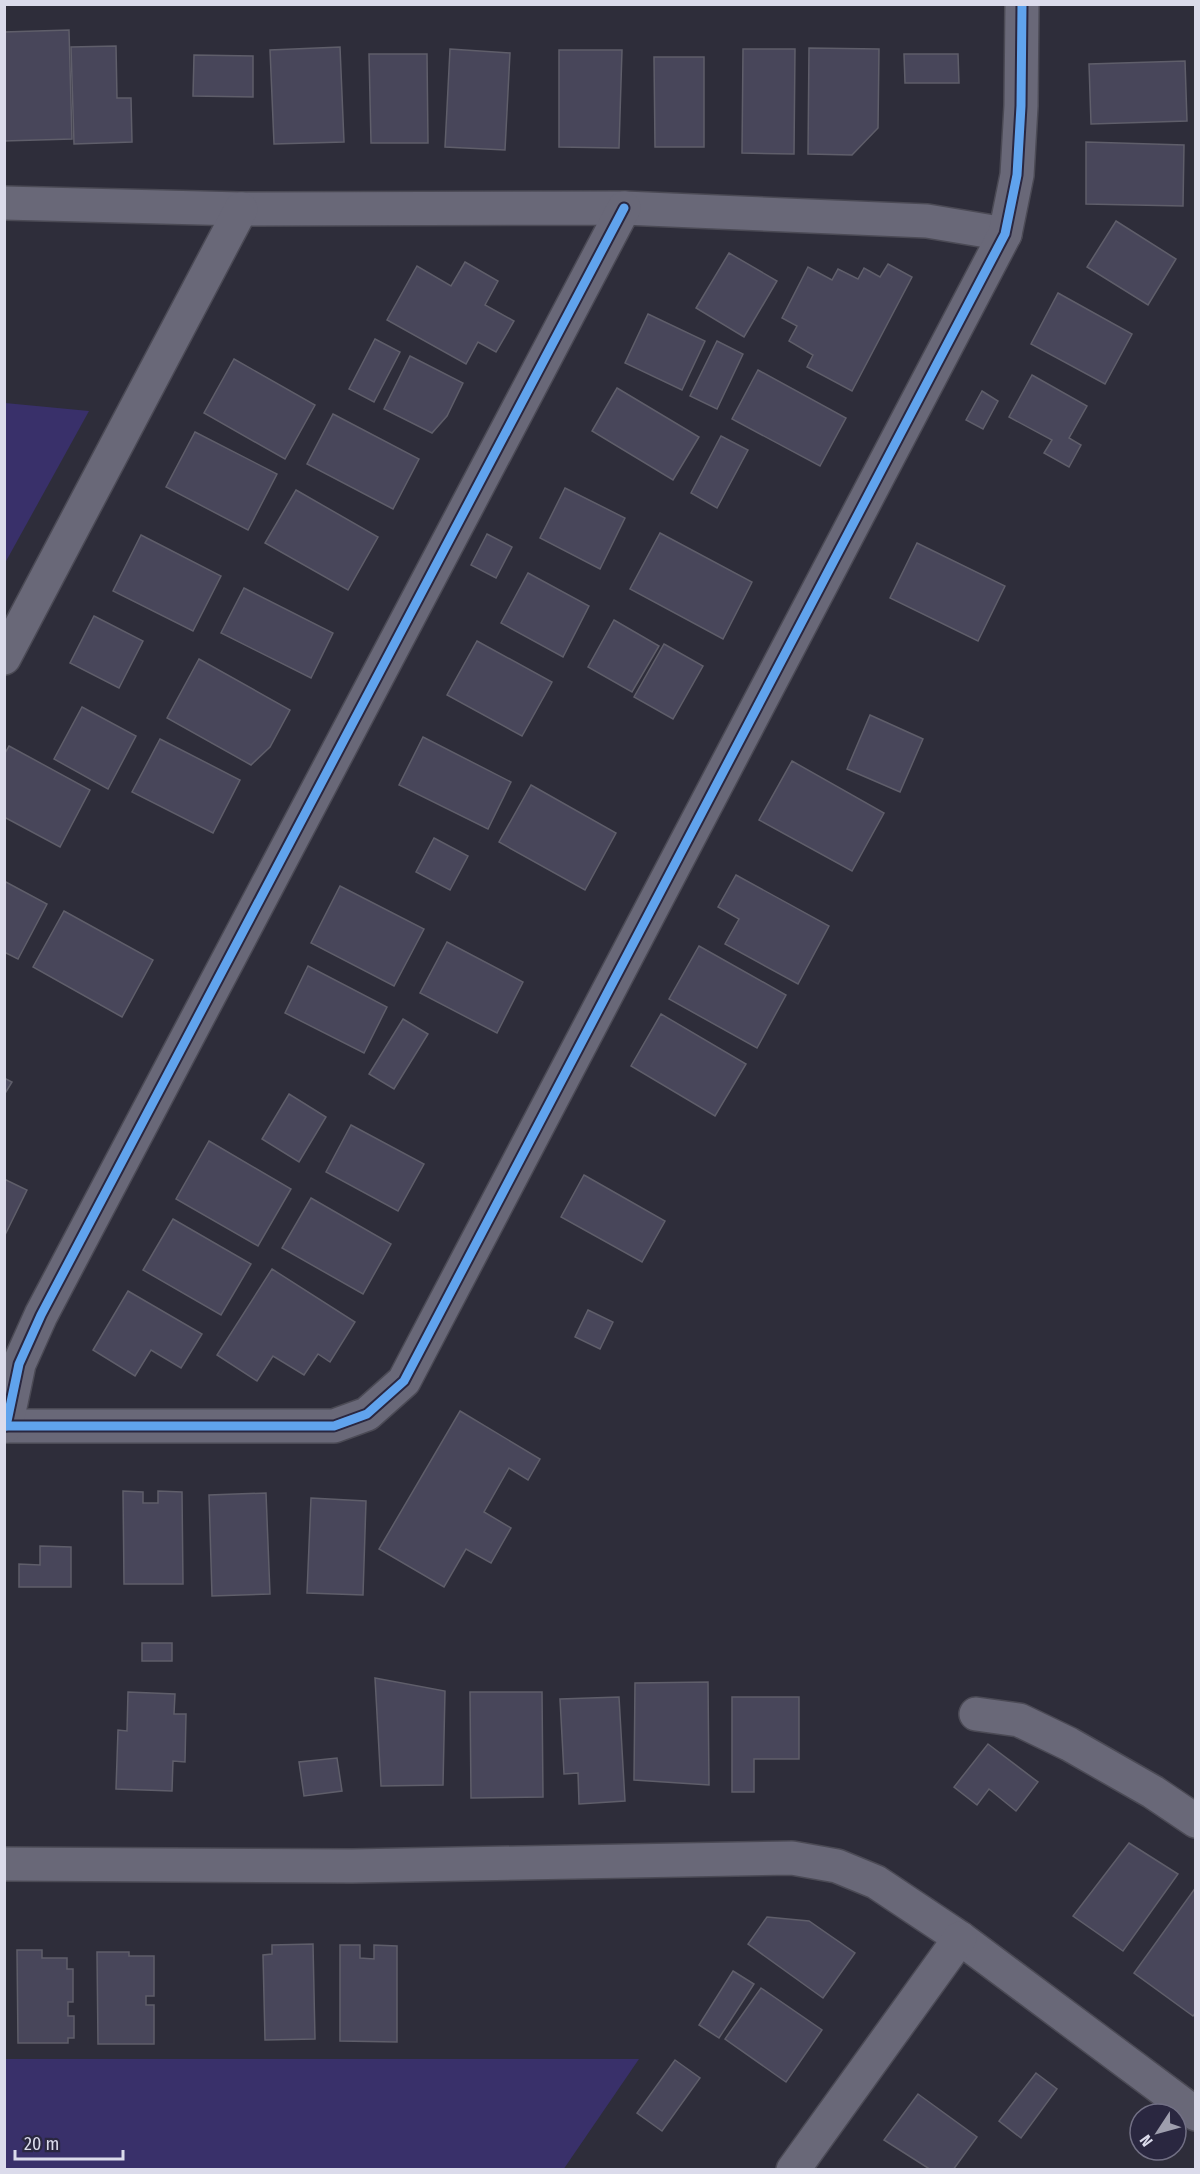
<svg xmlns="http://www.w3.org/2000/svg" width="1200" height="2174" font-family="'Fira Sans Condensed',sans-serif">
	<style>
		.green { fill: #39306a }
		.building { fill: #48465a; stroke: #5f5e6a; stroke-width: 1.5 }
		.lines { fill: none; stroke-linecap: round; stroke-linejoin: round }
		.minor-casing { stroke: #4b4a55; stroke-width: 36 }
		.minor { stroke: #696878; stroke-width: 33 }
		.cycleway-casing { stroke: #2a2740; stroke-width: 13 }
		.cycleway { stroke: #60a3ed; stroke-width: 9 }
	</style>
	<rect width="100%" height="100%" fill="#2e2d3a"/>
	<g class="green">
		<polygon points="5,403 89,411 5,563 4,403"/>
		<polygon points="5,2059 639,2059 563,2170 5,2169"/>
	</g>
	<g class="building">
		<polygon points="69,30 72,139 4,141 4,32"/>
		<polygon points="116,46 117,98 131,98 132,142 74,144 71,47"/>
		<polygon points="340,47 344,142 274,144 270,50"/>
		<polygon points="809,48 879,49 878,128 852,155 808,154"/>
		<polygon points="450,49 510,53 505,150 445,147"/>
		<polygon points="743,49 795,49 794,154 742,153"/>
		<polygon points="559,50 622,50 619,148 559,147"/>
		<polygon points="369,54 427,54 428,143 371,143"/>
		<polygon points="904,54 958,54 959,83 905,83"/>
		<polygon points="194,55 253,56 253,97 193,96"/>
		<polygon points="654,57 704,57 704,147 655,147"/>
		<polygon points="1185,61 1187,121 1091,124 1089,64"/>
		<polygon points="1086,142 1184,145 1183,206 1086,204"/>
		<polygon points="1116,221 1176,259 1148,305 1087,267"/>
		<polygon points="729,253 777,281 744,337 696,308"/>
		<polygon points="465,262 498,281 485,305 514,321 496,352 478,342 466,364 387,320 417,266 451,286"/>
		<polygon points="888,264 912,277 852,391 807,367 813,355 789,341 797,326 782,318 808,267 832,280 838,269 858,279 864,268 880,277"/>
		<polygon points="1058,293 1132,334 1105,384 1031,344"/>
		<polygon points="648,314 705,341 682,390 625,363"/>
		<polygon points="375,339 400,352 374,402 349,389"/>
		<polygon points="717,341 743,354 717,409 690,396"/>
		<polygon points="410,356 463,383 447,416 432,433 384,409"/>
		<polygon points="234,359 315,405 285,459 204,413"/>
		<polygon points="758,370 846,418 820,466 732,419"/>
		<polygon points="1032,375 1087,406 1069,438 1081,445 1069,467 1044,453 1052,440 1009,417"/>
		<polygon points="617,388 699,437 673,480 592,431"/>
		<polygon points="982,391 998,401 983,429 966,420"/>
		<polygon points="333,414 419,459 393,509 307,464"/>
		<polygon points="195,432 277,474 248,530 166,487"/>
		<polygon points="721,436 748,450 717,508 691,493"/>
		<polygon points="565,488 625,518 600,569 540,538"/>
		<polygon points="296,490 378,537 348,590 265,543"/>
		<polygon points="660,533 752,582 723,639 630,589"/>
		<polygon points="487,534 512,547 496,578 471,565"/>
		<polygon points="141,535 221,576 193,631 113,591"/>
		<polygon points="917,543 1005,586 978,641 890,598"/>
		<polygon points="528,573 589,606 563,657 501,623"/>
		<polygon points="244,588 333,633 311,678 221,633"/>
		<polygon points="94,616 143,641 119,688 70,663"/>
		<polygon points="614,620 659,646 632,692 588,667"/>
		<polygon points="477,641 552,682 522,736 447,695"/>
		<polygon points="664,644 703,666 673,719 634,697"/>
		<polygon points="199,659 290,710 270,747 251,765 167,718"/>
		<polygon points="82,707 136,736 108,789 54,759"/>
		<polygon points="870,715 923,739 900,792 847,769"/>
		<polygon points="423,737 511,782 488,829 399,785"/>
		<polygon points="160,739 240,780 213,833 132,792"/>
		<polygon points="9,746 90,790 60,847 4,817 4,755"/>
		<polygon points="792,761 884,813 852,871 759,820"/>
		<polygon points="531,785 616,833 585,890 499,842"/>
		<polygon points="434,838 468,856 450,890 416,872"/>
		<polygon points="736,875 829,926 798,984 725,944 739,919 718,907"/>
		<polygon points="4,881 47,904 18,959 4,952"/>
		<polygon points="340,886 424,929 394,986 311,943"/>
		<polygon points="64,911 153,960 122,1017 33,967"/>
		<polygon points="447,942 523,982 497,1033 420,993"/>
		<polygon points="699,946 786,995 757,1048 669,999"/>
		<polygon points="308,966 387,1007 364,1053 285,1013"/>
		<polygon points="661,1014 746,1064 715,1116 631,1066"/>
		<polygon points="403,1019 428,1034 394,1089 369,1074"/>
		<polygon points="4,1078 12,1082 4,1095"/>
		<polygon points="289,1094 326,1117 299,1162 262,1139"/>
		<polygon points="351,1125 424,1164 398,1211 326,1172"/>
		<polygon points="209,1141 291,1189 258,1246 176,1199"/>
		<polygon points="584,1175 665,1221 642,1262 561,1217"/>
		<polygon points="4,1179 27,1190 4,1237"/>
		<polygon points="311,1198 391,1244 363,1294 282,1248"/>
		<polygon points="173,1219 251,1264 221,1315 143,1270"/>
		<polygon points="272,1269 355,1322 330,1362 318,1354 304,1375 273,1356 257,1381 217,1355"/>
		<polygon points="128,1291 202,1334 181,1368 151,1350 135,1376 93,1350"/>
		<polygon points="588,1310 613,1322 600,1349 575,1337"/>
		<polygon points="460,1411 540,1459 528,1480 509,1468 484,1512 511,1528 491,1563 466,1549 444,1587 379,1549"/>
		<polygon points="123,1491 143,1492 143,1503 158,1503 158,1491 182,1492 183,1584 124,1584"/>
		<polygon points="266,1493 270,1594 212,1596 209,1495"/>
		<polygon points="311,1498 366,1501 363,1595 307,1593"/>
		<polygon points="40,1546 71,1547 71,1587 19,1587 19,1564 40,1565"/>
		<rect x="142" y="1643" width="30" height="18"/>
		<polygon points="375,1678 445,1691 443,1785 381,1786"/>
		<polygon points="708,1682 709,1785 634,1780 635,1683"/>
		<polygon points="128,1692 175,1694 174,1714 186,1714 185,1762 173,1761 172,1791 116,1789 118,1730 127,1731"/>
		<polygon points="470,1692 542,1692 543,1797 471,1798"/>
		<polygon points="619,1697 625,1801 579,1804 578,1773 564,1774 560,1699"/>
		<polygon points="732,1697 799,1697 799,1759 754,1759 754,1792 732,1792"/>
		<polygon points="988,1744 1038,1782 1016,1811 989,1789 977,1805 954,1787"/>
		<polygon points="337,1758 342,1791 304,1796 299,1762"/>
		<polygon points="1129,1843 1178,1874 1123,1951 1073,1916"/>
		<polygon points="1196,1887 1196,2012 1193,2016 1134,1973"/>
		<polygon points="767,1917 809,1921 855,1953 823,1998 748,1944"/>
		<polygon points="313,1944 315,2039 265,2040 263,1955 272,1954 272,1945"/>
		<polygon points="340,1945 360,1945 360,1958 374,1959 374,1945 397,1946 397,2042 340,2041"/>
		<polygon points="17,1950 42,1950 42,1958 67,1958 67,1969 73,1969 73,2002 68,2002 68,2016 74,2016 74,2038 68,2038 68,2043 18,2043"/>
		<polygon points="97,1952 129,1952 129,1956 154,1956 154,1996 146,1996 146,2005 154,2005 154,2044 98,2044"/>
		<polygon points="733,1971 754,1984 719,2038 699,2025"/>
		<polygon points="761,1988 822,2030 786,2082 725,2039"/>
		<polygon points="675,2060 700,2078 662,2131 637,2113"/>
		<polygon points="1036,2073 1057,2089 1021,2138 999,2121"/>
		<polygon points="918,2094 977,2137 953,2170 931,2170 884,2140"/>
	</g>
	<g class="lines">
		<g class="minor-casing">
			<g id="minor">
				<polyline points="4,203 241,209 624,208 927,221 1005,234"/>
				<polyline points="4,658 241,209"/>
				<polyline points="4,1426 334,1426 367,1414 404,1381 1005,234 1017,175 1021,106 1022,4"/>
				<polyline points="6,1426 19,1364 41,1315 624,208"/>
				<polyline points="976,1714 1019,1720 1069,1744 1153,1792 1196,1821"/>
				<polyline points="4,1864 352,1866 792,1858 837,1866 876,1882 960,1938 1196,2114"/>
				<polyline points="793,2170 960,1938"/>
			</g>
		</g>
		<use href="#minor" class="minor"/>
		<g class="cycleway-casing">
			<g id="cycleway">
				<polyline points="4,1426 334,1426 367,1414 404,1381 1005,234 1017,175 1021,106 1022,4"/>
				<polyline points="6,1426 19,1364 41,1315 624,208"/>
			</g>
		</g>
		<use href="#cycleway" class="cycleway"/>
	</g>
	<rect width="1200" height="2174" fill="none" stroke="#dbdbeb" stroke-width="12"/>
	<g transform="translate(1158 2132) rotate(234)"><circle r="28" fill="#2a2740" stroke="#716f84" stroke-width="1.5"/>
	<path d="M0-4.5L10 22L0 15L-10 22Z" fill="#9e9ead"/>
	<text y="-9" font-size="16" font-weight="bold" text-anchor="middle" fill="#dbdbeb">N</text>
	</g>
	<path d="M15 2150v9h108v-9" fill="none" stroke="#dbdbeb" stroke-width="3"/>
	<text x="24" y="2150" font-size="18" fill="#dbdbeb" stroke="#2a2740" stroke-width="4.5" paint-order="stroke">20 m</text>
</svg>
